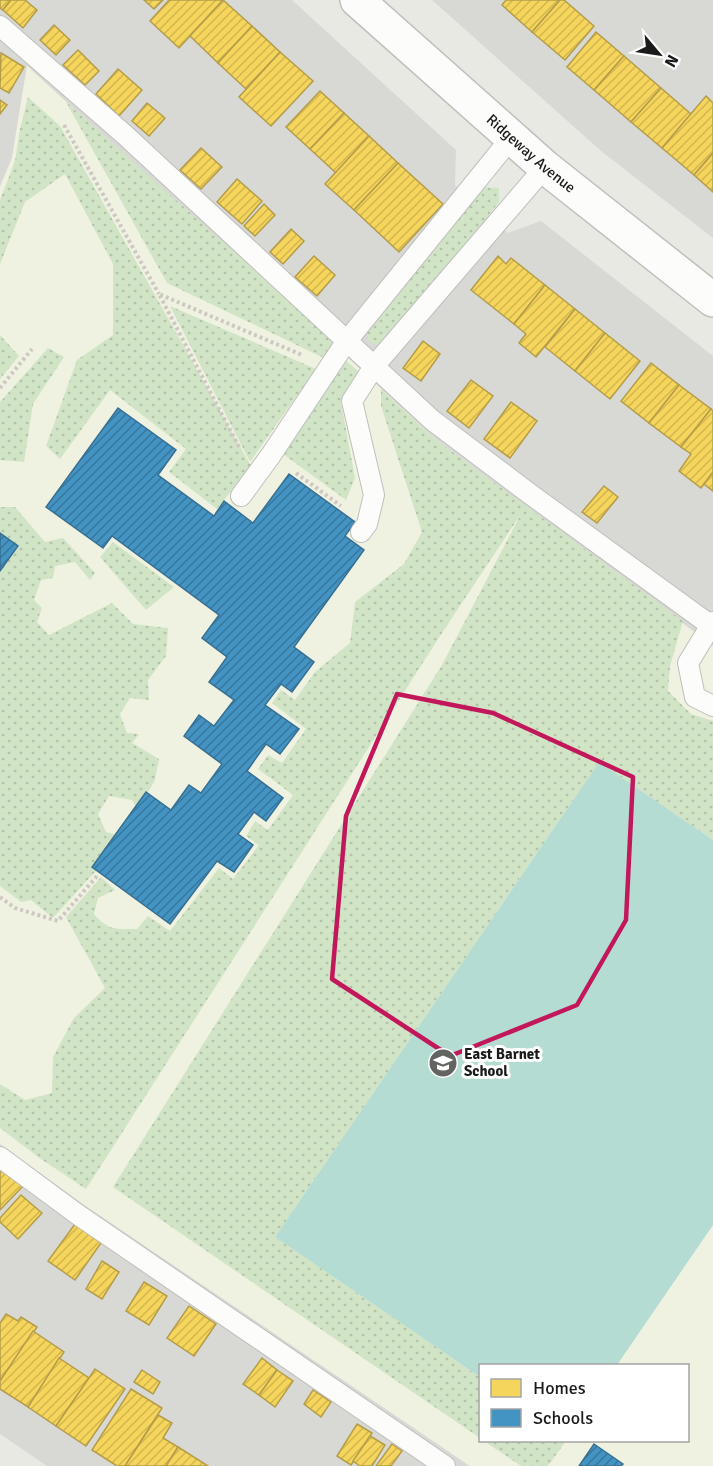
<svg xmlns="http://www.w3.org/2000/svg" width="713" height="1466" font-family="Signika,sans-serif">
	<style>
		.residential { fill: #d8d8d5 }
		.education { fill: #eff2e0; fill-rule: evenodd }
		.grass { fill: url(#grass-dots) }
		.pitch { fill: #b4dcd2 }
		.homes { fill: url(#homes-hatch); stroke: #b49d48; stroke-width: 1.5 }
		.schools { fill: url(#schools-hatch); stroke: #376f91; stroke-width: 1.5 }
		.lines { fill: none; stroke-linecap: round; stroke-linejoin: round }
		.service-casing { stroke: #bfbfbc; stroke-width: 22 }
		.minor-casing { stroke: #bfbfbc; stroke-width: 36 }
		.path { stroke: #cfc7c3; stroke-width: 4; stroke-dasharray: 3 3; stroke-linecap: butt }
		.service { stroke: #fcfcfb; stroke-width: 20 }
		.minor { stroke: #fcfcfb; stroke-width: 33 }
		.marked { fill: none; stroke: #c2185b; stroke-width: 4.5; stroke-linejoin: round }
		.labels { text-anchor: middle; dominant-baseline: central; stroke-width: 6; stroke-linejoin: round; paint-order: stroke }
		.street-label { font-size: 15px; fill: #1b1b1b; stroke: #fff }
		.poi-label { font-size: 15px; font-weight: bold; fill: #1b1b1b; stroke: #fff; text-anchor: start }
	</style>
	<defs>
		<pattern id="grass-dots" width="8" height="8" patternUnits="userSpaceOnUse" patternTransform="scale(1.5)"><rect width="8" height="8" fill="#d1e4c6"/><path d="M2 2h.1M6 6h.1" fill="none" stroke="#b3c3aa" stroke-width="1.8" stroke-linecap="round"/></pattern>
		<pattern id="homes-hatch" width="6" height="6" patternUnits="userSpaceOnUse" patternTransform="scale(1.5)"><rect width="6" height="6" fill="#f6d55c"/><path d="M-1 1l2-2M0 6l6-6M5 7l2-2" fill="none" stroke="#d2b64f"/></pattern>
		<pattern id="schools-hatch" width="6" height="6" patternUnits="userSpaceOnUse" patternTransform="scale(1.5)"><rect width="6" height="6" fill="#4393c3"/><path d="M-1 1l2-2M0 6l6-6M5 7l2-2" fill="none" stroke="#37779e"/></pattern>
	</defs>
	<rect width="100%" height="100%" fill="#e9e9e4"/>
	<g class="residential">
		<polygon points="0,0 292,0 456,150 455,185 508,233 541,221 713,356 713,646 436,440 27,66 12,158 0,187"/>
		<polygon points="432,0 713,0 713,238 601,151"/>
		<polygon points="0,1144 83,1204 470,1466 47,1466 0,1434"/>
	</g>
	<path class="education" d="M27 66 284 302 330 341 436 440 713 646V1466H470L83 1204 0 1144V187L12 158ZM480 1366H688V1440H480Z"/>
	<g class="grass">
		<polygon points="28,97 60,126 251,466 217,509 169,472 186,449 110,390 60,459 46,446 77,360 113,335 113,264 65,174 25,202 0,264 0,200 15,161 20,129"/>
		<polygon points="66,102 336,343 326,359 167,283"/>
		<polygon points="478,187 499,188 499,202 393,334 381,347 368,341 368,326"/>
		<polygon points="170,306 316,369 250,462"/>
		<polygon points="0,335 19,356 0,379"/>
		<polygon points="48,348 64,357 33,404 24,462 0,460 0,402"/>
		<polygon points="345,360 358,371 341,402 355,478 346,500 279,451"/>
		<path d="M381 389 436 440 683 621 670 666 668 691 691 714 713 721V840L599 762 275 1237 480 1377V1438L113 1187 442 665 521 514 440 636 86 1189 41 1159 0 1128V1084L25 1100 52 1093 53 1057 74 1018 105 988 66 917 101 877 115 890 98 898 94 914C108 931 117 929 137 929L148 916 170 931 219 868 233 879 259 845 246 836 255 821 268 830 293 795 258 769 268 755 282 763 306 729 272 703 281 690 295 700 315 672 350 643 355 602 404 564 422 532 381 406Z"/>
		<polygon points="0,507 15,507 45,542 63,538 95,573 90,580 75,562 55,566 53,578 41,580 34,600 42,608 37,622 49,635 112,603 133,624 168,628 166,656 148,680 149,700 130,698 120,714 127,733 139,734 132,743 159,759 155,780 138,810 132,800 109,796 98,814 106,832 126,838 53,918 31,900 21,902 0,886"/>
		<polygon points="113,542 174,587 146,610 100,557"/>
		<polygon points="484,1441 566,1441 548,1466 521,1466"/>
	</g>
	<polygon class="pitch" points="599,762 713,840 713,1225 617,1365 480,1366 480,1377 275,1237"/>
	<g class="homes">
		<polygon points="0,0 11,0 3,10 0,8"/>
		<polygon points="11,0 25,0 37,10 23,28 3,10"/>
		<polygon points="144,0 163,0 154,9"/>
		<polygon points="169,0 223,0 179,48 150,21"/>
		<polygon points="223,0 252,26 218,63 190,36"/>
		<polygon points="506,0 560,0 532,32 502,5"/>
		<polygon points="560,0 564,0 594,26 565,60 532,32"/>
		<polygon points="54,25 70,40 56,55 40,40"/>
		<polygon points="252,26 280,52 246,89 218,63"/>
		<polygon points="596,32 624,56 594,90 567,67"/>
		<polygon points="78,50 99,71 85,85 63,65"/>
		<polygon points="280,52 313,81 271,126 239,97"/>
		<polygon points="1,53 24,67 9,93 0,88"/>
		<polygon points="624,56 661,88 631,122 594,90"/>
		<polygon points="118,69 142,90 119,116 96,94"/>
		<polygon points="661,88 691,114 662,148 631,122"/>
		<polygon points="320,91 344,113 310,149 286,127"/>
		<polygon points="706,96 713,103 713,153 694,175 662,148"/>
		<polygon points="0,100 7,105 0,114"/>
		<polygon points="147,103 165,118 149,136 132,121"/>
		<polygon points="344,113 369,136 336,173 310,149"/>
		<polygon points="369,136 398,163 354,210 325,184"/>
		<polygon points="201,148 222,167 201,189 180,170"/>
		<polygon points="713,153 713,192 694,175"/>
		<polygon points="398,163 443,204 399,252 354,210"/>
		<polygon points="237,179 262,201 242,224 217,202"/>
		<polygon points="264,204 275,215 255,236 244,226"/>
		<polygon points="291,229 304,241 283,264 270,252"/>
		<polygon points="314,256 335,275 317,296 295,277"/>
		<polygon points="498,256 506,264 511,258 545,285 514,324 471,290"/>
		<polygon points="545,285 575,309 536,357 519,343 526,334 514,324"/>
		<polygon points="575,309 605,333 575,371 545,347"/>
		<polygon points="605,333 640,361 610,399 575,371"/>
		<polygon points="423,341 440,354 421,381 403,368"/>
		<polygon points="651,363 679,385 649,423 621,401"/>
		<polygon points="471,380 493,396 469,428 447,411"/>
		<polygon points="679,385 711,409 681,447 649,423"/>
		<polygon points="511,402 537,421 510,458 484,439"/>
		<polygon points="711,409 713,411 713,472 701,488 679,471 691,454 681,447"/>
		<polygon points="713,472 713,491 704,484"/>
		<polygon points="604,486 618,497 597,523 582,512"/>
		<polygon points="5,1168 23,1186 0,1210 0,1173"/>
		<polygon points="21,1195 42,1213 18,1239 0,1222 0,1218"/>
		<polygon points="75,1224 101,1243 75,1280 48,1261"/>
		<polygon points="102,1261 119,1272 102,1299 86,1289"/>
		<polygon points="144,1282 167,1296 149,1325 126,1311"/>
		<polygon points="189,1306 216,1324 194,1356 167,1338"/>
		<polygon points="6,1314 18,1321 21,1317 37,1327 0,1381 0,1323"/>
		<polygon points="33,1331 64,1352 28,1407 0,1389 0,1381"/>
		<polygon points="59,1358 89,1378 56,1426 28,1407"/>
		<polygon points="262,1358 277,1370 259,1395 243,1384"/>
		<polygon points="95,1369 125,1389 86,1446 56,1426"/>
		<polygon points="142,1370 160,1382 153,1394 134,1382"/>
		<polygon points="277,1370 293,1381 275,1407 259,1395"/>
		<polygon points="131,1389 162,1408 125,1466 117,1466 92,1450"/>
		<polygon points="313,1390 331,1402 321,1417 304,1404"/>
		<polygon points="158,1415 172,1423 163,1438 178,1447 166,1466 125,1466"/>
		<polygon points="357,1424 372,1433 351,1465 337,1456"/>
		<polygon points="370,1436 385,1445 372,1466 360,1466 353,1461"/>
		<polygon points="392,1444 402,1451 391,1466 376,1466"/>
		<polygon points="178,1447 208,1466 166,1466"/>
	</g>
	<g class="schools">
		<polygon points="118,408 176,450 158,475 214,516 224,501 253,523 289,474 355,522 345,536 364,550 294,647 314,662 292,692 281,684 265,705 299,729 280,754 266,744 247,771 283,798 266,821 254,812 238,834 253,845 234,872 217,861 170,924 92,867 146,792 171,810 189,785 201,793 222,764 184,736 199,715 214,726 234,700 209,682 227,657 202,638 219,615 112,536 103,548 46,507"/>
		<polygon points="0,533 18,546 0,571"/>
		<polygon points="594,1444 623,1464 621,1466 579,1466"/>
	</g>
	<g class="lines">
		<g class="service-casing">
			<g id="service">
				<polyline points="0,26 125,135 432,420 530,494 713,627"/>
				<polyline points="241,496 271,455 346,342 511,138"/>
				<polyline points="361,532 367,524 374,495 352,401 375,365 545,167"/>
				<polyline points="713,622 688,663 695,697 713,706"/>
				<polyline points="0,1157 77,1214 445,1466"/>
			</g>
		</g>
		<g class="minor-casing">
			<g id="minor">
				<path id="s1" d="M357 0 545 167 713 300"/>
			</g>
		</g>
		<g class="path">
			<polyline points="64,125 159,294"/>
			<polyline points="0,388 32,349"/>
			<polyline points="239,447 159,294 302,355"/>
			<polyline points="296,473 341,506"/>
			<polyline points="0,897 15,908 58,921 97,876"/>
		</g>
		<use href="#service" class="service"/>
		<use href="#minor" class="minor"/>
	</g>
	<path class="marked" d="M397 694 493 713 633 777 626 920 577 1005 450 1056 332 979 346 816Z"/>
	<defs>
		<g id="school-disc" transform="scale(1.5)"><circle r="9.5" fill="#636361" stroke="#fff"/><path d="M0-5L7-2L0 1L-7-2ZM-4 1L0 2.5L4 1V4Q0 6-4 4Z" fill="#fff"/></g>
	</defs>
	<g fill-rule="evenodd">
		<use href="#school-disc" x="443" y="1063"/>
	</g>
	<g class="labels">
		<g class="street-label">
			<text stroke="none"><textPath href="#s1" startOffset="232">Ridgeway Avenue</textPath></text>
		</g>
		<g class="poi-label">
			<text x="464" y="1054">East Barnet<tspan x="464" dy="17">School</tspan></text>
		</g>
	</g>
	<rect x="479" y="1364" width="210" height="78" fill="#ffffff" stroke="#a4a4a4" stroke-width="1.5"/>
	<rect x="491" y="1379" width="30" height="18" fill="#f6d55c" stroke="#a4a4a4" stroke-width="1.5"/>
	<text x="533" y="1394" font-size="18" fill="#1b1b1b">Homes</text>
	<rect x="491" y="1409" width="30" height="18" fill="#4393c3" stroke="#a4a4a4" stroke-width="1.5"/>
	<text x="533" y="1424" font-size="18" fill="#1b1b1b">Schools</text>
	<g transform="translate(659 54) rotate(119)" stroke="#ffffff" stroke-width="4.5" paint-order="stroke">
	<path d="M0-4.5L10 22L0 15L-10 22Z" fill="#1b1b1b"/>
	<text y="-9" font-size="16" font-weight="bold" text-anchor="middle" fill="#1b1b1b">N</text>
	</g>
</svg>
